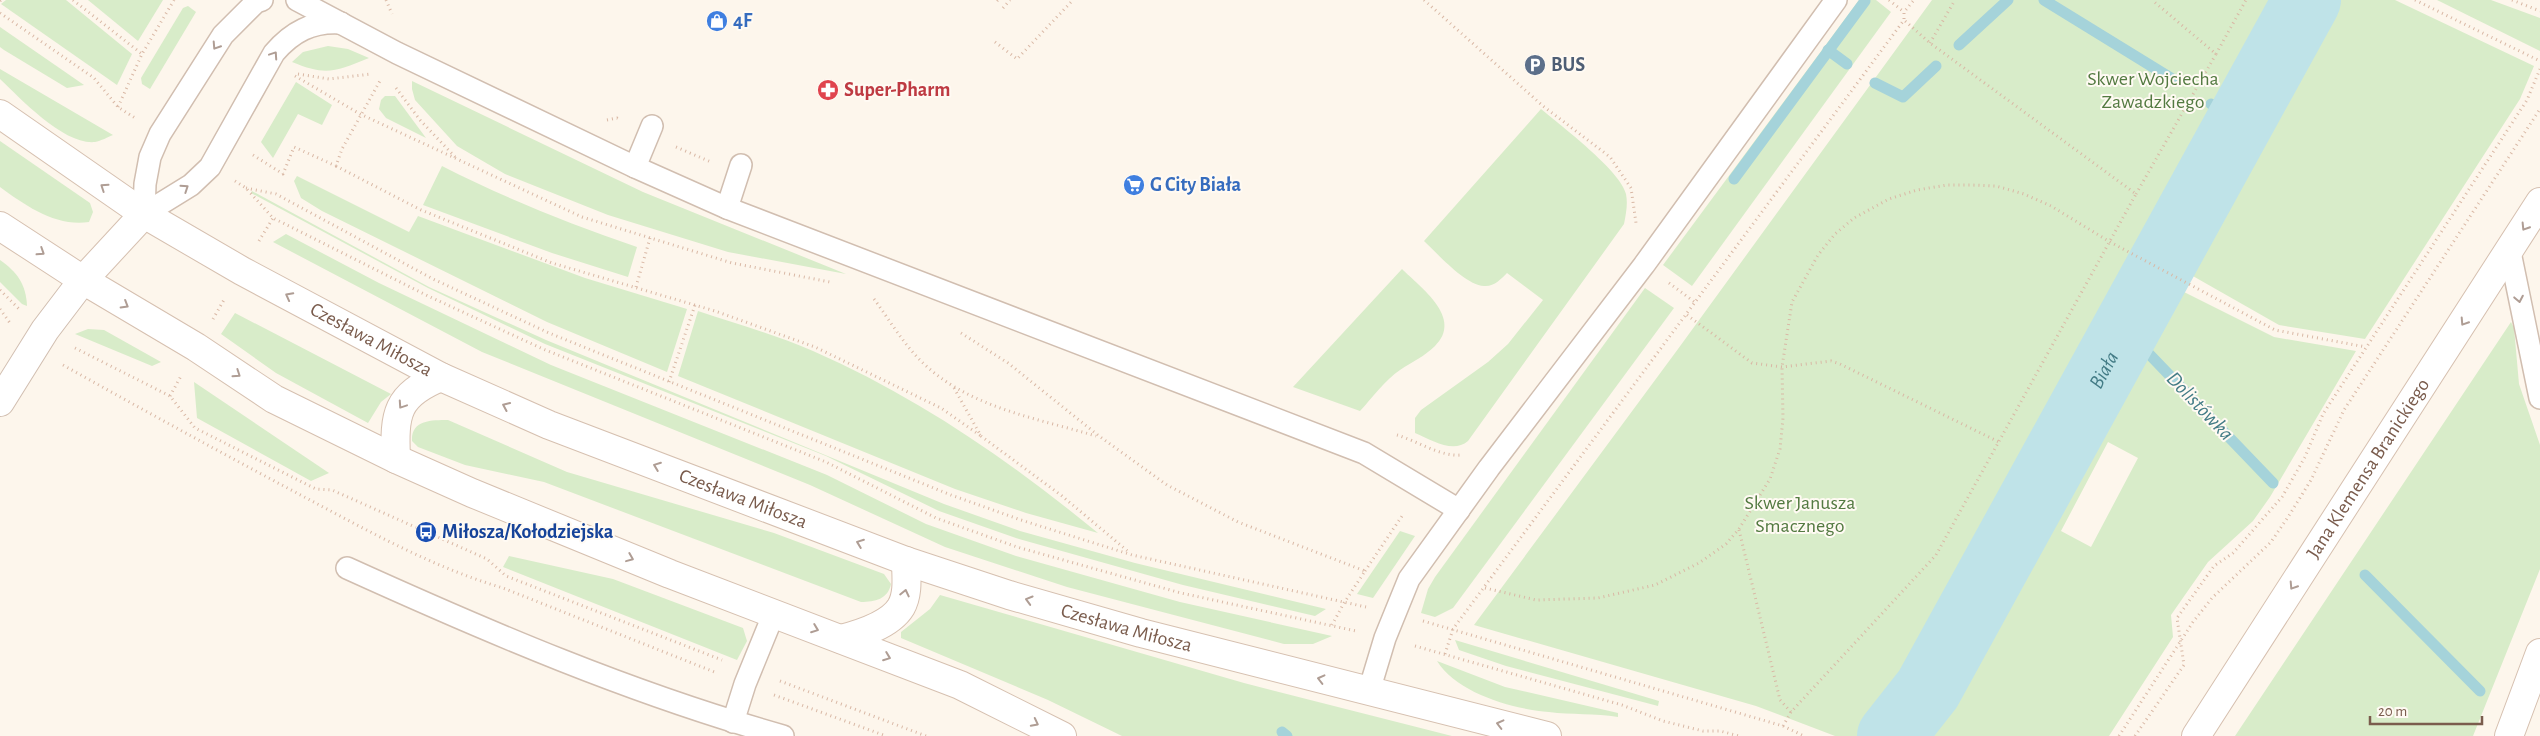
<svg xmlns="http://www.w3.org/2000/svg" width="2540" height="736" font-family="'Alegreya Sans',sans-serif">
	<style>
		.green { fill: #d8ecc9; fill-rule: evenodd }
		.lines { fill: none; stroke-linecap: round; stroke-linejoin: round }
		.stream { stroke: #a5d3da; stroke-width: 11 }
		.river { stroke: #bfe3e8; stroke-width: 68 }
		.lane-casing { stroke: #d1beb0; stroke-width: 24 }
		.street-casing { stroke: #d1beb0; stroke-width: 30 }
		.secondary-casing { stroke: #d6c0b0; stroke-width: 30 }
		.path { stroke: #d9b8a5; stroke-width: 3; stroke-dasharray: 1 4; stroke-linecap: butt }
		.lane { stroke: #fff; stroke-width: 21 }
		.street { stroke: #fff; stroke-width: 28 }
		.secondary { stroke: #fff; stroke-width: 28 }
		.oneway { stroke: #af9d94 }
		.labels { text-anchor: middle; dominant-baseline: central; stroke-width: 4; stroke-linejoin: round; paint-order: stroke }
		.shop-label { font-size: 20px; font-weight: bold; fill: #366cbe; stroke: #fffaf3; text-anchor: start }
		.service-label { font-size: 20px; font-weight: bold; fill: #4e5e75; stroke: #fffaf3; text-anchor: start }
		.park-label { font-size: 20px; fill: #537a41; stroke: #fffaf3 }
		.health-label { font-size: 20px; font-weight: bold; fill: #be3a42; stroke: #fffaf3; text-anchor: start }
		.street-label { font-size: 20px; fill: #7a5c4d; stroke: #fffaf3 }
		.transit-label { font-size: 20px; font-weight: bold; fill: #164399; stroke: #fffaf3; text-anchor: start }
		.water-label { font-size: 21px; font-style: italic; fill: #437c86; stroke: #fffaf3 }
	</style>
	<rect width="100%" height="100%" fill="#fdf6ec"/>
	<g class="green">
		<polygon points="6,0 66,0 132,54 117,85 1,4"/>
		<polygon points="88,0 163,0 138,41"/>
		<polygon points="1859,0 1876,0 1891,12 1692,286 1663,265"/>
		<polygon points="1932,0 2307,0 1928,689 1891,736 1835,736 1756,706 1474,625 1678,349"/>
		<polygon points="2326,0 2395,0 2534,66 2520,99 2365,339 2279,325 2177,267"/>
		<polygon points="2437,0 2491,0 2540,18 2540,51"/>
		<polygon points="188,6 196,12 150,89 142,84 141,78 183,8"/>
		<polygon points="0,27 84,85 67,88 4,50 0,47"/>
		<path d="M328 46 348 49 369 58C335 72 326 76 292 62L303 52Z"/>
		<path d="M0 70V69L113 135C108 137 101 141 95 142 64 145 22 100 0 79Z"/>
		<polygon points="412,81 643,192 846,274 728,252 608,215 505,174 457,146 415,100 412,89"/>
		<polygon points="296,82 332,105 322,125 298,114 273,158 261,142"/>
		<polygon points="385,96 395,96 426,138 386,118 379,109 381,100"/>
		<path d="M1541 109C1560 125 1621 171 1626 194 1628 204 1626 214 1624 224L1468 441C1453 454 1432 440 1415 433V418L1421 410 1488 362 1508 344 1543 300 1507 273C1501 279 1494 287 1484 286 1465 285 1438 254 1424 241Z"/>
		<path d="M0 141 90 203 93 212 89 222C56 227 26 206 0 187Z"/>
		<path d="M442 166C505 198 570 224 637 247L628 277 552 253 423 205Z"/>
		<polygon points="297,176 409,232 418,216 585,278 687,309 667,372 547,322 322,211 301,198 294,181"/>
		<polygon points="252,191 429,287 546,340 944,504 1020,531 1135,563 1326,609 1315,616 1183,585 1019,539 939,511 826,456 545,344 428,288 251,193"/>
		<polygon points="286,234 379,283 551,365 827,475 926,524 1016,556 1180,602 1332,636 1313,644 1284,644 1067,587 945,547 810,485 482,352 273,242"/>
		<path d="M0 260C17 272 26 284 27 306L22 304 0 282Z"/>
		<path d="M1402 269C1420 287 1464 318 1435 346 1425 356 1412 362 1400 370 1385 380 1373 397 1360 411L1293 387Z"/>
		<path d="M2164 282 2274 337 2356 351 2270 497 2253 521 2208 562 2171 615 2173 637 2109 736H1910L1979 628ZM2108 442 2138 458 2091 547 2061 531Z"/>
		<polygon points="1645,288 1674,308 1453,608 1435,617 1421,613 1428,589 1435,577"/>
		<path d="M698 311C737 324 776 335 813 351 918 397 1010 461 1098 533L1026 513 955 489 678 376Z"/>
		<polygon points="235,313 391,394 381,402 368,423 276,373 221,334"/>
		<polygon points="2511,322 2514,328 2519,384 2540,445 2540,569 2473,736 2235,736"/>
		<polygon points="88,329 104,330 161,362 152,366 75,334"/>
		<polygon points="194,382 329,473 311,481 197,418"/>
		<path d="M448 420 567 472 774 533 884 574 891 584C888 599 875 602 861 602L544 482 465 465 418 447 412 441C411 420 431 420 448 420Z"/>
		<polygon points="1400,531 1415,536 1373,598 1357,594"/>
		<polygon points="509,556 613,579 743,628 747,641 737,660 503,567"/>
		<polygon points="940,595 1244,683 1452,736 1122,736 1048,700 901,638 901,632 930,609"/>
		<polygon points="1455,640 1659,701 1658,706 1506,666 1459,650"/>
		<path d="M1437 661 1505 687 1618 713V717C1595 713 1571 715 1549 712 1512 709 1457 693 1437 661Z"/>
	</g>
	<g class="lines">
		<g class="stream">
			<polyline points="2044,0 2174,80"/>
			<polyline points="1959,45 2008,0"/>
			<polyline points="1828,50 1847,64"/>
			<polyline points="1875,83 1903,97 1936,66"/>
			<polyline points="2211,104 2240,121"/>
			<polyline points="1734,179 1865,1"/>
			<polyline points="2126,330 2273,483"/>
			<polyline points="2365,575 2480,691"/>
			<polyline points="1282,732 1287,736"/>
		</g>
		<path class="river" id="s1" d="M1891 736 1928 689 2307 0"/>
		<g class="lane-casing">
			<g id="lane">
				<polyline points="297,0 397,53 635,167 727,208 1364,453 1459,510"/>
				<polyline points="635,167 652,126"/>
				<polyline points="727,208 741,165"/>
				<path d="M144 214 191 185 210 167 274 53C292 32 312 21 341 23"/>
				<polyline points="144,214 145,184 150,157 160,134 223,35 256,2 262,0"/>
				<polyline points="2510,252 2540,398"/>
				<path d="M347 568C488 632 633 694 783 736"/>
				<polyline points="1369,691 1385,638 1409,579 1489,468 1644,265 1836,0"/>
				<polyline points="733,722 745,684 774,613"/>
			</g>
		</g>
		<g class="street-casing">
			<polyline id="street" points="0,402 45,330 83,280"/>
		</g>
		<g class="secondary-casing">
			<g id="secondary">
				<path id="s2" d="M0 114 144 214 242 271 441 377 549 425 906 561 1009 595 1141 633 1547 736"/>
				<polyline points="0,226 83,280 196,347 274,399 396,459 472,493 670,574 960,685 1062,736"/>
				<polyline points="83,280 144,214"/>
				<path d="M396 459C394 414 396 395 441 377"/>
				<path d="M841 639C860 634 890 625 901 607 909 593 906 575 906 561"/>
				<path id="s3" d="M2196 736 2540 202"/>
				<polyline points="2509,736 2540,653"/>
			</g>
		</g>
		<g class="path">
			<polyline points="73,0 142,54"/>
			<polyline points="386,0 392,14"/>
			<polyline points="1424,0 1543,106 1610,157 1631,188 1636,223"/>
			<polyline points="1889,0 1904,12"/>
			<polyline points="2415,0 2540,61"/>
			<polyline points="2512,0 2540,11"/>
			<polyline points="0,1 1,0"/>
			<polyline points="997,1 998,0"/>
			<polyline points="1003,8 1010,0"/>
			<polyline points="0,13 94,78 118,107 135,118"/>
			<polyline points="995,42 1017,59 1073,0"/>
			<polyline points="1930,43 1955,0"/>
			<polyline points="2216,54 2246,0"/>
			<polyline points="298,74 329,79 371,74"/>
			<polyline points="295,76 360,114 582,217 732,263 830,282"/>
			<polyline points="396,88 420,120 457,159"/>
			<polyline points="118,107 142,54 174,0"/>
			<polyline points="607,120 617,118 621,120"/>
			<polyline points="676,147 711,162"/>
			<polyline points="253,155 283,174 294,147 336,166 342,149 381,79"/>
			<polyline points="336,166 421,210 552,263 715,311 815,347 941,408 981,436"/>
			<polyline points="235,181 246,188 273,218 428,296 543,349 826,462 936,518 1017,547 1181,593 1356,631"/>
			<polyline points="246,188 276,194 433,279 549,333 951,495 1021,520 1132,555 1366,607"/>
			<polyline points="2136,194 2216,54 2152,0"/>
			<polyline points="259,241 273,218"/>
			<polyline points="1669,283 1696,303"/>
			<polyline points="636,287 650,238"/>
			<polyline points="0,290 19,309"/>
			<path d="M874 299C889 319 902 342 920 360 966 407 1036 418 1096 436"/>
			<polyline points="0,309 10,323"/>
			<polyline points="1687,315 1752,363 1782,367 1831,361 1840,364 1999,442"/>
			<polyline points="213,319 225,298"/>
			<polyline points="961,333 1008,363 1099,436 1167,485 1238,522 1365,571 1344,603 1332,625"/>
			<polyline points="75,348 170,396 195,428 316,489 332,490 487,559 506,576 722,660"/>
			<path d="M63 365C145 411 227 456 310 500 372 533 435 568 503 588L717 673"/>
			<polyline points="669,382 695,305"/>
			<polyline points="954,388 981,436 1062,496 1130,553"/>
			<polyline points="170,396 181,376"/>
			<path d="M1397 435C1417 441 1441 457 1461 455"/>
			<polyline points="1739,530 1780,700 1791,712"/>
			<polyline points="1365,571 1404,513"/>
			<polyline points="1485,588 1536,600 1598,598 1655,585 1699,563 1726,544 1739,529 1770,479 1780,449 1783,418 1782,367 1792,302 1818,255 1835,234 1854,218 1889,199 1917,190 1947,185 1971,185 1996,186 2024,194 2051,206 2110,242 2275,330 2366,347"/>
			<polyline points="1423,621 1783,726 1804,736"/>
			<polyline points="1415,646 1622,705 1663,721 1703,731 1720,731 1739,736"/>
			<polyline points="1445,654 1453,629 1904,20 1904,12 1914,0"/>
			<polyline points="780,681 926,736"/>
			<polyline points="774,695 886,736"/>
			<polyline points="1783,726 1791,712 1936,555 2136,194 1930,43 1904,20"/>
			<polyline points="2119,736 2193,622 2212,598 2271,542 2290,514 2311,480 2344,410 2540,109"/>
			<polyline points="2135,736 2184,665 2177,618 2214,566 2233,553 2282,497 2305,457 2323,414 2527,100 2540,69"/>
		</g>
		<use href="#lane" class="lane"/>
		<use href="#street" class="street"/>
		<use href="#secondary" class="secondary"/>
	</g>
	<defs><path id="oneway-chevron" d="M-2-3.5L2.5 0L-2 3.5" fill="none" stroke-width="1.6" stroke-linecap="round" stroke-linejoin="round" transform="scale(1.25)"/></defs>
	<g class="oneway">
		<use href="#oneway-chevron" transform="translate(216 46) rotate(123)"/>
		<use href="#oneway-chevron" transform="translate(274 55) rotate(-56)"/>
		<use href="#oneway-chevron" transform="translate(104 187) rotate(-146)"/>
		<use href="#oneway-chevron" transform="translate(185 188) rotate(-34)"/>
		<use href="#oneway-chevron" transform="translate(2525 227) rotate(122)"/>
		<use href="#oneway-chevron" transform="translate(41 252) rotate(33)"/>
		<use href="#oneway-chevron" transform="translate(289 296) rotate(-152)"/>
		<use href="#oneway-chevron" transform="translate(2519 299) rotate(79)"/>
		<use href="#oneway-chevron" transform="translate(125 305) rotate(31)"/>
		<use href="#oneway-chevron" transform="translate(2464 322) rotate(123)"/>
		<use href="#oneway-chevron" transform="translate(237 374) rotate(34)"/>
		<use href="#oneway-chevron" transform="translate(402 405) rotate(124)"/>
		<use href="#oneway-chevron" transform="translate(506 406) rotate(-156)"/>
		<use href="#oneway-chevron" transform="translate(657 466) rotate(-159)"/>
		<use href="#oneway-chevron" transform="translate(860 543) rotate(-159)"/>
		<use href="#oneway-chevron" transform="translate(630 558) rotate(22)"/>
		<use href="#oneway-chevron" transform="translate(2293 586) rotate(123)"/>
		<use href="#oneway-chevron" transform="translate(905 593) rotate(-77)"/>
		<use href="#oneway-chevron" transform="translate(1029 600) rotate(-164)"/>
		<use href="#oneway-chevron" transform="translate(815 629) rotate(21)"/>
		<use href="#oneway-chevron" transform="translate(887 657) rotate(21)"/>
		<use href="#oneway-chevron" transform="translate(1321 679) rotate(-166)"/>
		<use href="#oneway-chevron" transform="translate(1035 723) rotate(27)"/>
		<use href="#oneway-chevron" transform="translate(1500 724) rotate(-166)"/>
	</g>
	<defs>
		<g id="shop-disc" transform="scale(1.125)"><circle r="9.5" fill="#3f7fe0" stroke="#fffaf3"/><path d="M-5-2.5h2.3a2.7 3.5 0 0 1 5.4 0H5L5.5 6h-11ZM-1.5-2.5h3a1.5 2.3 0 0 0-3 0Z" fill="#fff"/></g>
		<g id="parking-disc" transform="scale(1.125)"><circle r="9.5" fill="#5c6f8a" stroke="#fffaf3"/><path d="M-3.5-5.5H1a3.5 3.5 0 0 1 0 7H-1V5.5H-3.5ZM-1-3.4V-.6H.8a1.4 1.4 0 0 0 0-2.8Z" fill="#fff"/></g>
		<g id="pharmacy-disc" transform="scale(1.125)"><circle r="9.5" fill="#e0444e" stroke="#fffaf3"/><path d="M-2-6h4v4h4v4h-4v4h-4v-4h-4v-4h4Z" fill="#fff"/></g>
		<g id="supermarket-disc" transform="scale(1.125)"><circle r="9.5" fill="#3f7fe0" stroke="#fffaf3"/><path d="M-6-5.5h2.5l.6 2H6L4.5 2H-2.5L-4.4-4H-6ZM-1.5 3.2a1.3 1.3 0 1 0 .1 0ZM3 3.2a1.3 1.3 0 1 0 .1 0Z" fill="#fff"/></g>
		<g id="bus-disc" transform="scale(1.125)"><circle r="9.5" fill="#1a4fb4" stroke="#fffaf3"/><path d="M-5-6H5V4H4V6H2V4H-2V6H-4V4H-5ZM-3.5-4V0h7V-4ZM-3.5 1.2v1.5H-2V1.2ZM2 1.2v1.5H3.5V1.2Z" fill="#fff"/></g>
	</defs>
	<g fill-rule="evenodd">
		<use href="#shop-disc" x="717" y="21"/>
		<use href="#parking-disc" x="1535" y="65"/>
		<use href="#pharmacy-disc" x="828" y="90"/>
		<use href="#supermarket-disc" x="1134" y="185"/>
		<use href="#bus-disc" x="426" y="532"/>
	</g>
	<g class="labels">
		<g class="shop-label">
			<text x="733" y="21">4F</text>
			<text x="1150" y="185">G City Biała</text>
		</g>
		<g class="service-label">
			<text x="1551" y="65">BUS</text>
		</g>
		<g class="park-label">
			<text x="2153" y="79">Skwer Wojciecha<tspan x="2153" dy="23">Zawadzkiego</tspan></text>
			<text x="1800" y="503">Skwer Janusza<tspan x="1800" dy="23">Smacznego</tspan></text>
		</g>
		<g class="health-label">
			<text x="844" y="90">Super-Pharm</text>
		</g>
		<g class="street-label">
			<text stroke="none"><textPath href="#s2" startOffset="435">Czesława Miłosza</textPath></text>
			<text stroke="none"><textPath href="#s3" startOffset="318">Jana Klemensa Branickiego</textPath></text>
			<text stroke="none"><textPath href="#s2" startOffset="840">Czesława Miłosza</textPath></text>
			<text stroke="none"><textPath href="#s2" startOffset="1245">Czesława Miłosza</textPath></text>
		</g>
		<g class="transit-label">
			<text x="442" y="532">Miłosza/Kołodziejska</text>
		</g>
		<g class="water-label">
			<text stroke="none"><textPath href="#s1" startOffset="424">Biała</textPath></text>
			<text transform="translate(2200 406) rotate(46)">Dolistówka</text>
		</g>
	</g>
	<path d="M2370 716v8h112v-8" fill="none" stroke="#7a5c4d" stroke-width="2.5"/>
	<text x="2378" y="716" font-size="15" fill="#7a5c4d" stroke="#fffaf3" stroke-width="4" paint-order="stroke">20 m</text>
</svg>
